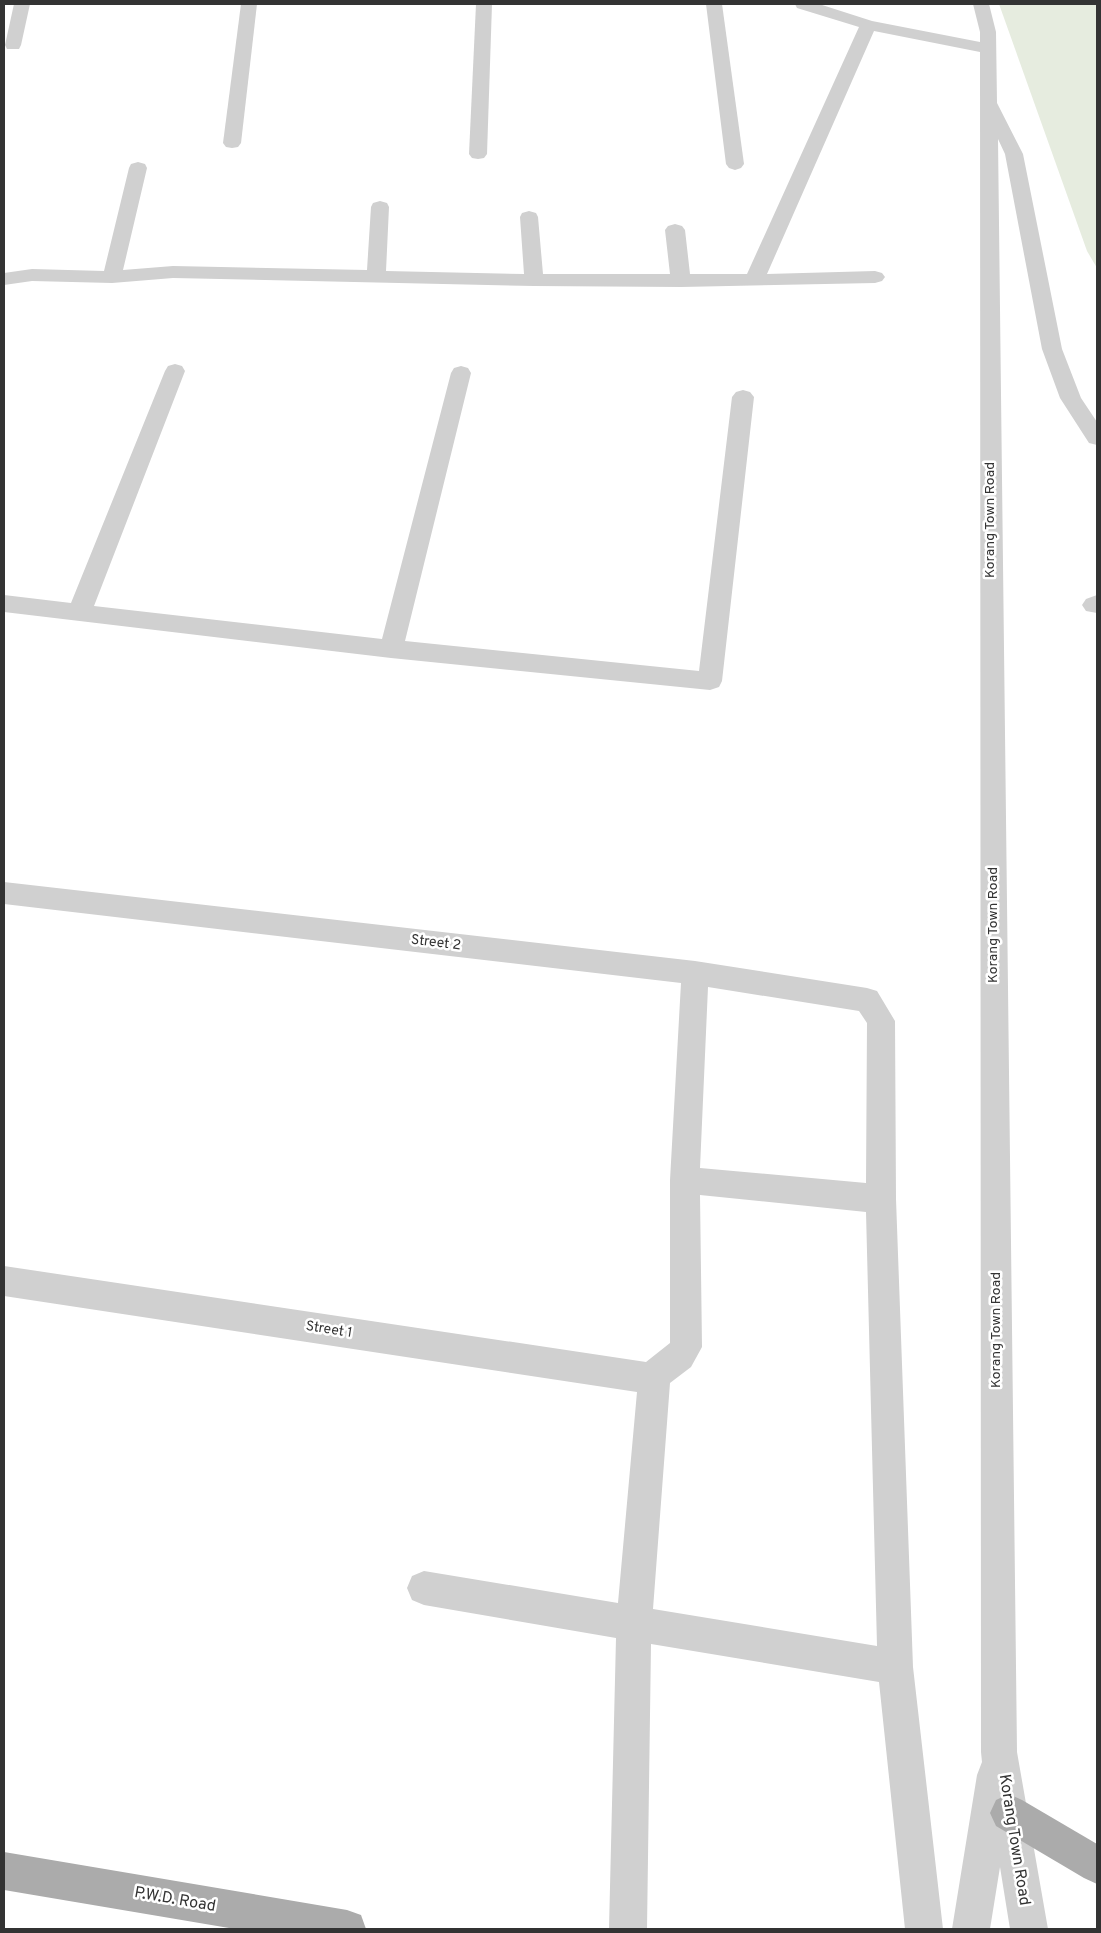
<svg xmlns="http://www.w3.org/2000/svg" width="1101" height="1933" font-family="Overpass,sans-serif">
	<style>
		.green { fill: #e6ecdf }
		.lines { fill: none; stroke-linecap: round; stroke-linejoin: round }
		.minor { fill: #d0d0d0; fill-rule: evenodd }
		.major { fill: #ababab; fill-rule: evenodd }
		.labels { text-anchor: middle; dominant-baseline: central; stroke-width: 5; stroke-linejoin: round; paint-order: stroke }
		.street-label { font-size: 14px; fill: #333; stroke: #fff }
		.near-street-label { font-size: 16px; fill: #333; stroke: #fff }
	</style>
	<rect width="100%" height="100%" fill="#fff"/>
	<polygon class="green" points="999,4 1097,4 1097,268 1087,251"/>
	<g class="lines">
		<g class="minor">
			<polygon points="14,4 30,4 21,45 19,49 7,49 5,45"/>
			<polygon points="241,4 257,4 241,143 238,147 232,148 226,147 223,143"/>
			<polygon points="476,4 492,4 487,154 484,158 478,159 472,158 469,154"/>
			<polygon points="706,4 722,4 744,164 741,168 735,170 729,168 726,164"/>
			<polygon points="795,4 819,4 872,21 980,42 980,32 973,4 989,4 996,32 997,103 1023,154 1062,349 1081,398 1097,422 1097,445 1089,443 1060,398 1042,349 1005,154 998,139 1017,1752 1048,1929 1010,1929 1000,1867 990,1929 952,1929 977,1775 982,1762 981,1752 980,52 874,31 767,274 875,271 882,273 885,277 882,281 875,283 681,287 534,286 173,278 112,283 32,281 4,285 4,273 32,269 104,271 129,168 131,164 138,162 145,164 147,168 123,270 173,266 367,270 371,207 373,203 380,201 387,203 389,207 386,271 524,274 520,217 522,213 529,211 536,213 538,217 543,274 670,274 665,230 668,226 675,224 682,226 685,230 690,274 747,274 859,27 797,8"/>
			<polygon points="175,364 182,366 185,371 94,606 382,639 451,373 454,368 461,366 468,368 471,373 405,641 699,671 732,397 736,392 743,390 750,392 754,397 722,681 719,687 710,690 391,658 4,612 4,595 71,603 165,371 168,366"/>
			<polygon points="1097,595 1097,613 1086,611 1082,605 1086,599"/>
			<path d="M4 882 695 961 867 988 877 991 895 1021 896 1199 913 1667 943 1929H905L879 1682 651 1644 647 1929H609L616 1638 424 1605 412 1600 407 1588 412 1576 424 1571 618 1603 637 1392 4 1296V1266L646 1362 670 1343V1180L681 983 4 904ZM708 987 859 1011 867 1023 866 1183 700 1168ZM700 1195 866 1212 877 1646 653 1609 670 1383 691 1367 702 1347Z"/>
		</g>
		<g class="major">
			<polygon points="1009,1794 1022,1800 1097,1844 1097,1884 1084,1878 996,1826 990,1813 996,1800"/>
			<polygon points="4,1852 347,1910 361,1915 366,1929 235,1929 4,1890"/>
		</g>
	</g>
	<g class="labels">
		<g class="street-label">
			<text transform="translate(990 520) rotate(-90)">Korang Town Road</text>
			<text transform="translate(993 925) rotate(-90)">Korang Town Road</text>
			<text transform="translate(436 943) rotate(7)">Street 2</text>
			<text transform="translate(329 1330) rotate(9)">Street 1</text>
			<text transform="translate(996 1330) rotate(-90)">Korang Town Road</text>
		</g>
		<g class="near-street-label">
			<text transform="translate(1014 1840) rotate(81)">Korang Town Road</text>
			<text transform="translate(175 1900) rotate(10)">P.W.D. Road</text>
		</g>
	</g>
	<rect width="1101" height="1933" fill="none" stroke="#333333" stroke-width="10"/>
</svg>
